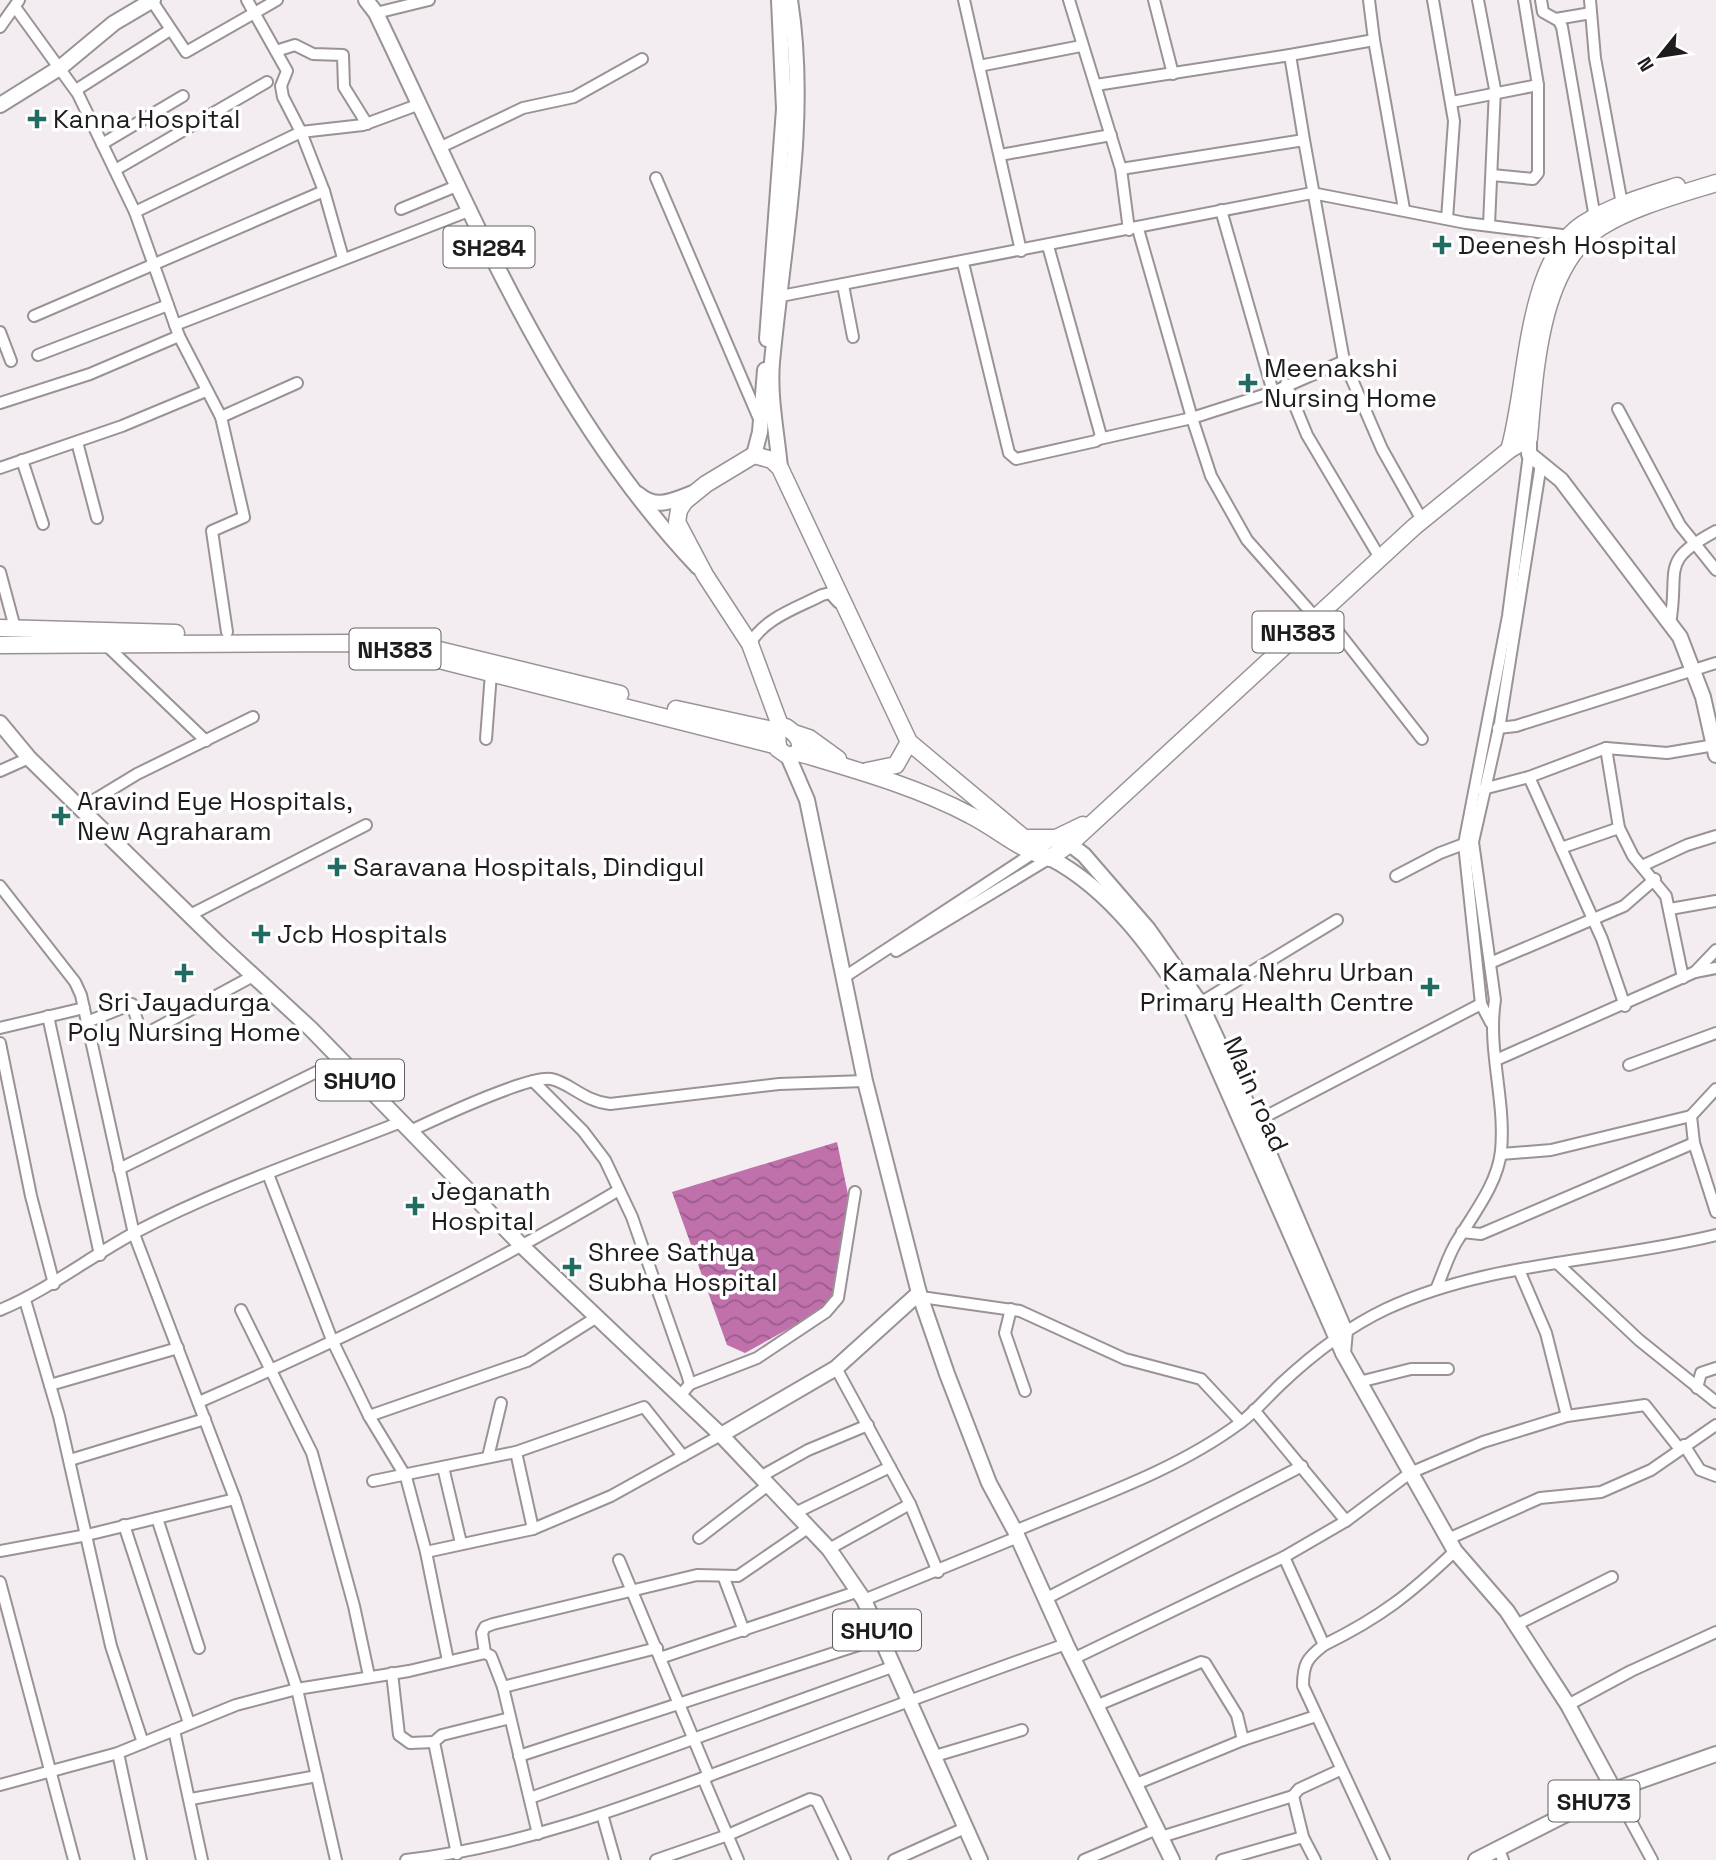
<svg xmlns="http://www.w3.org/2000/svg" width="1716" height="1860" font-family="'Space Grotesk',sans-serif">
	<style>
		.water { fill: url(#water-waves) }
		.lines { fill: none; stroke-linecap: round; stroke-linejoin: round }
		.minor-casing { stroke: #999397; stroke-width: 14 }
		.major-casing { stroke: #999397; stroke-width: 18 }
		.highway-casing { stroke: #999397; stroke-width: 19 }
		.minor { stroke: #fff; stroke-width: 10 }
		.major { stroke: #fff; stroke-width: 14 }
		.highway { stroke: #fff; stroke-width: 16 }
		.poi-dot { fill: #226b63; stroke: #fff; stroke-width: 2.5 }
		.labels { text-anchor: middle; dominant-baseline: central; stroke-width: 7; stroke-linejoin: round; paint-order: stroke }
		.shield { fill: #fff; stroke: #626062; stroke-width: 2 }
		.shield-label { font-size: 24px; font-weight: bold; fill: #1f1c1e }
		.poi-label { font-size: 26px; fill: #1f1c1e; stroke: #fff; text-anchor: start }
		.street-label { font-size: 26px; fill: #1f1c1e; stroke: #fff }
	</style>
	<defs>
		<pattern id="water-waves" width="16" height="10" patternUnits="userSpaceOnUse" patternTransform="scale(1.75)"><rect width="16" height="10" fill="#c071ab"/><path d="M0 5q4-4 8 0t8 0" fill="none" stroke="#9b5c8b"/></pattern>
	</defs>
	<rect width="100%" height="100%" fill="#f3ecf1"/>
	<polygon class="water" points="837,1142 849,1199 832,1299 815,1314 745,1353 727,1345 672,1192"/>
	<g class="lines">
		<g class="minor-casing">
			<g id="minor">
				<polyline points="247,0 287,71 281,86 283,97 301,132 324,191 343,258"/>
				<polyline points="964,0 1021,251"/>
				<polyline points="1069,0 1121,169 1129,230"/>
				<polyline points="1154,0 1173,74"/>
				<polyline points="1433,0 1454,121 1447,219"/>
				<polyline points="1478,0 1495,89 1489,225"/>
				<polyline points="1541,0 1543,12 1559,21 1562,27 1595,218"/>
				<polyline points="1590,0 1595,58 1622,204"/>
				<polyline points="152,1 186,52 277,0"/>
				<polyline points="15,7 78,94 135,212 179,336 221,417 244,517 212,531 227,632"/>
				<polyline points="376,13 429,0"/>
				<polyline points="1556,19 1591,13"/>
				<polyline points="0,27 19,0"/>
				<polyline points="1374,40 1404,209"/>
				<polyline points="276,51 295,45 313,54 343,55 344,87 367,124"/>
				<polyline points="1290,55 1374,40 1369,0"/>
				<polyline points="979,66 1081,46"/>
				<polyline points="1096,85 1290,55 1304,140"/>
				<polyline points="76,90 170,30"/>
				<polyline points="1452,102 1538,85"/>
				<polyline points="102,144 183,96"/>
				<polyline points="441,147 523,108 574,97 642,59"/>
				<polyline points="1000,155 1111,135"/>
				<polyline points="1121,169 1304,140 1344,361 1382,449 1422,520"/>
				<polyline points="115,170 267,82"/>
				<polyline points="1492,175 1533,179 1538,173 1538,85 1524,0"/>
				<polyline points="656,178 760,421"/>
				<polyline points="401,209 459,185"/>
				<polyline points="1221,210 1273,392"/>
				<polyline points="135,212 301,132 363,125 420,104"/>
				<polyline points="1138,229 1192,418 1273,392 1344,361"/>
				<polyline points="963,263 1009,453 1016,459 1096,441 1101,436 1048,246"/>
				<polyline points="843,285 853,337"/>
				<polyline points="781,296 1312,193 1466,223 1570,236"/>
				<polyline points="34,316 324,191"/>
				<polyline points="175,325 471,210"/>
				<polyline points="0,332 11,361"/>
				<polyline points="38,355 168,305"/>
				<polyline points="1286,384 1307,435 1380,558"/>
				<polyline points="0,403 90,374 179,336"/>
				<polyline points="1618,409 1680,525 1716,570"/>
				<polyline points="221,417 297,383"/>
				<polyline points="1099,439 1192,418 1211,476 1247,540 1315,617"/>
				<polyline points="77,442 97,518"/>
				<polyline points="22,460 43,524"/>
				<polyline points="0,468 122,426 206,391"/>
				<polyline points="0,572 15,628"/>
				<polyline points="1321,610 1422,739"/>
				<path d="M1670 624C1680 568 1658 562 1716 531"/>
				<polyline points="105,644 206,741"/>
				<path d="M750 644C764 618 797 608 822 595L830 593 838 602"/>
				<polyline points="1498,728 1516,726 1716,663"/>
				<polyline points="486,739 491,673"/>
				<polyline points="1606,748 1619,828 1633,856 1666,896 1683,978"/>
				<polyline points="0,771 29,758"/>
				<polyline points="1529,777 1606,748 1667,753 1715,745"/>
				<polyline points="1483,789 1529,777 1602,939 1625,1006"/>
				<polyline points="81,808 137,774 253,717"/>
				<polyline points="1561,848 1619,828"/>
				<polyline points="1642,866 1687,845 1716,836"/>
				<polyline points="1396,876 1440,853 1464,844"/>
				<polyline points="0,886 75,982 81,995 134,1234 235,1499 297,1689 336,1860"/>
				<polyline points="1670,909 1716,901"/>
				<polyline points="190,915 366,825"/>
				<polyline points="896,951 1050,858"/>
				<polyline points="1490,963 1624,906 1655,879"/>
				<polyline points="1695,972 1716,950"/>
				<polyline points="846,976 1056,838"/>
				<polyline points="1200,1003 1337,920"/>
				<polyline points="48,1016 100,1255"/>
				<polyline points="87,1022 132,1004 142,1036 253,976"/>
				<polyline points="1491,1023 1481,1004 1464,844 1508,616 1529,454"/>
				<polyline points="0,1028 84,1008"/>
				<polyline points="0,1043 31,1196 54,1284"/>
				<polyline points="1496,1060 1695,972 1716,968"/>
				<polyline points="1629,1065 1716,1033"/>
				<polyline points="533,1081 583,1131 605,1160 632,1217 687,1374 690,1384 679,1397"/>
				<polyline points="1716,1089 1691,1116 1694,1143 1716,1212"/>
				<polyline points="1251,1124 1481,1004"/>
				<path d="M410 1131C436 1119 526 1076 551 1079 569 1082 583 1101 610 1104L779 1084 865 1081"/>
				<polyline points="1501,1154 1551,1150 1691,1116"/>
				<polyline points="119,1169 341,1060"/>
				<polyline points="268,1174 332,1340 369,1416 406,1477 426,1552 448,1661"/>
				<polyline points="1462,1232 1481,1234 1694,1143"/>
				<polyline points="1557,1263 1639,1340 1716,1402"/>
				<path d="M1437 1287C1444 1271 1449 1252 1459 1238 1475 1212 1498 1182 1501 1151 1506 1100 1487 1050 1495 1000L1473 842 1500 723 1541 464"/>
				<polyline points="921,1297 1020,1311 1125,1359 1201,1379 1241,1422"/>
				<polyline points="25,1300 59,1416 111,1646 143,1743"/>
				<polyline points="1011,1309 1005,1333 1025,1391"/>
				<path d="M0 1310C48 1290 88 1258 134 1233 219 1188 312 1157 401 1122"/>
				<polyline points="241,1310 312,1453 354,1606 369,1676"/>
				<polyline points="836,1368 910,1504 938,1572"/>
				<polyline points="1359,1382 1411,1369 1448,1369"/>
				<polyline points="690,1384 757,1358 826,1312 838,1298 855,1192"/>
				<polyline points="50,1385 178,1348"/>
				<polyline points="1697,1388 1701,1373 1716,1368"/>
				<path d="M199 1402C343 1339 485 1270 619 1190"/>
				<polyline points="1254,1410 1346,1521"/>
				<polyline points="369,1416 527,1361 597,1317"/>
				<polyline points="1567,1416 1645,1405 1679,1448"/>
				<polyline points="1684,1445 1700,1470 1716,1476"/>
				<polyline points="516,1452 533,1529"/>
				<polyline points="488,1457 501,1403"/>
				<polyline points="70,1460 205,1419"/>
				<polyline points="443,1467 461,1543"/>
				<polyline points="760,1477 808,1450 868,1425"/>
				<polyline points="373,1481 516,1452 644,1407 683,1456"/>
				<polyline points="795,1513 890,1467"/>
				<polyline points="157,1518 199,1648"/>
				<polyline points="124,1525 189,1723"/>
				<path d="M1015 1531C1091 1499 1174 1472 1240 1423 1255 1412 1268 1396 1282 1383 1314 1353 1346 1328 1386 1309 1489 1261 1607 1262 1716 1235"/>
				<polyline points="699,1538 768,1485"/>
				<polyline points="1448,1539 1540,1498 1601,1492 1651,1470 1716,1425"/>
				<polyline points="829,1549 910,1504"/>
				<polyline points="0,1551 87,1535 235,1499"/>
				<polyline points="426,1552 533,1529 611,1496 721,1435"/>
				<path d="M1284 1557 1324 1645C1307 1658 1303 1664 1303 1686L1384 1860"/>
				<polyline points="619,1560 709,1776"/>
				<polyline points="724,1578 744,1631"/>
				<polyline points="0,1582 74,1860"/>
				<polyline points="1047,1598 1302,1466"/>
				<polyline points="864,1600 1018,1537"/>
				<polyline points="1516,1625 1612,1577"/>
				<path d="M1324 1645C1381 1617 1410 1594 1455 1551"/>
				<polyline points="485,1653 482,1633 485,1627 493,1624 697,1575 738,1576 808,1528"/>
				<polyline points="660,1658 859,1591"/>
				<polyline points="1075,1658 1284,1557 1346,1521 1410,1473 1483,1442 1567,1416 1546,1333 1519,1270"/>
				<polyline points="392,1673 399,1735 410,1743 434,1742"/>
				<polyline points="503,1687 657,1648"/>
				<polyline points="1098,1705 1201,1662 1205,1663 1237,1715 1243,1740"/>
				<polyline points="1568,1705 1631,1671 1716,1632"/>
				<polyline points="174,1730 202,1860"/>
				<polyline points="118,1753 141,1860"/>
				<polyline points="519,1756 880,1638"/>
				<polyline points="935,1756 1022,1730"/>
				<polyline points="703,1778 738,1860"/>
				<polyline points="1136,1784 1243,1740 1316,1716"/>
				<polyline points="0,1785 118,1753 236,1705 297,1689 409,1671 485,1653 491,1656 503,1687 538,1834"/>
				<polyline points="1614,1790 1652,1860"/>
				<polyline points="530,1798 892,1667"/>
				<polyline points="191,1799 317,1776"/>
				<polyline points="602,1814 615,1860"/>
				<polyline points="1161,1837 1293,1796"/>
				<polyline points="1499,1850 1503,1860"/>
				<polyline points="457,1854 434,1742 442,1735 510,1718"/>
				<path d="M406 1860C529 1846 646 1799 762 1756 863 1718 964 1680 1066 1644"/>
				<polyline points="656,1860 728,1835 810,1799 817,1801 845,1860"/>
				<polyline points="894,1860 965,1828"/>
				<polyline points="1084,1860 1157,1829"/>
				<polyline points="1222,1860 1303,1837"/>
				<polyline points="1315,1860 1303,1837 1293,1796 1299,1789 1340,1770"/>
			</g>
		</g>
		<g class="major-casing">
			<g id="major">
				<path d="M366 0 376 13C468 204 550 411 698 567"/>
				<polyline points="0,105 61,67 114,23 153,0"/>
				<polyline points="767,339 784,109 779,0"/>
				<polyline points="1521,432 1529,438 1529,454 1561,480 1680,637 1703,697 1716,755"/>
				<polyline points="754,455 760,432 765,370"/>
				<path d="M780 468C777 434 769 397 772 362 783 243 809 120 790 0"/>
				<path d="M638 494C656 510 672 501 693 493"/>
				<polyline points="0,723 29,758 219,944 311,1029 523,1247 721,1435 829,1549 864,1600 980,1860"/>
				<polyline points="788,756 807,800 865,1081 919,1293 947,1374 989,1483 1015,1531 1066,1644 1172,1860"/>
				<polyline points="1063,839 1084,855 1148,929 1200,1003 1256,1123 1345,1331 1343,1353 1455,1551 1507,1611 1568,1705 1614,1790"/>
				<path d="M1050 858C1112 890 1156 954 1193 1012L1343 1353"/>
				<polyline points="721,1435 836,1368 919,1293"/>
				<polyline points="1476,1860 1614,1790 1716,1754"/>
			</g>
		</g>
		<g class="highway-casing">
			<g id="highway">
				<path d="M1509 450C1528 388 1524 263 1583 224 1611 206 1645 196 1677 186"/>
				<polyline points="0,628 176,633"/>
				<polyline points="394,639 620,694"/>
				<polyline points="0,645 357,643 388,647 778,746"/>
				<polyline points="676,709 777,731"/>
				<path d="M786 727C796 734 803 740 799 753L788 756 778 749 777 731Z"/>
				<polyline points="781,728 750,644 705,575 677,522 679,510 685,501 706,484 754,455 772,460 780,468 909,742 1024,838 1056,838 1083,825"/>
				<polyline points="797,734 809,738 838,759"/>
				<path d="M799 753C856 770 917 787 970 815 998 829 1019 850 1050 858L1071 843 1414 527 1509 450 1529 438C1535 373 1539 266 1601 227 1632 207 1681 194 1716 183"/>
				<polyline points="867,771 896,765 909,742"/>
			</g>
		</g>
		<use href="#minor" class="minor"/>
		<use href="#major" class="major"/>
		<use href="#highway" class="highway"/>
	</g>
	<g class="poi-dot">
		<path d="M33.5 108.5h7v7h7v7h-7v7h-7v-7h-7v-7h7z"/>
		<path d="M1438.5 234.5h7v7h7v7h-7v7h-7v-7h-7v-7h7z"/>
		<path d="M1244.5 372.5h7v7h7v7h-7v7h-7v-7h-7v-7h7z"/>
		<path d="M57.5 805.5h7v7h7v7h-7v7h-7v-7h-7v-7h7z"/>
		<path d="M333.5 856.5h7v7h7v7h-7v7h-7v-7h-7v-7h7z"/>
		<path d="M257.5 923.5h7v7h7v7h-7v7h-7v-7h-7v-7h7z"/>
		<path d="M180.5 962.5h7v7h7v7h-7v7h-7v-7h-7v-7h7z"/>
		<path d="M1426.5 976.5h7v7h7v7h-7v7h-7v-7h-7v-7h7z"/>
		<path d="M411.5 1195.5h7v7h7v7h-7v7h-7v-7h-7v-7h7z"/>
		<path d="M568.5 1256.5h7v7h7v7h-7v7h-7v-7h-7v-7h7z"/>
	</g>
	<g class="labels">
		<g class="shield">
			<rect x="443.5" y="226.5" width="91" height="41" rx="5"/>
			<rect x="1252.5" y="611.5" width="91" height="41" rx="5"/>
			<rect x="349.5" y="628.5" width="91" height="41" rx="5"/>
			<rect x="316" y="1059.5" width="88" height="41" rx="5"/>
			<rect x="833" y="1609.5" width="88" height="41" rx="5"/>
			<rect x="1548.5" y="1780.5" width="91" height="41" rx="5"/>
		</g>
		<g class="shield-label">
			<text x="489" y="247">SH284</text>
			<text x="1298" y="632">NH383</text>
			<text x="395" y="649">NH383</text>
			<text x="360" y="1080">SHU10</text>
			<text x="877" y="1630">SHU10</text>
			<text x="1594" y="1801">SHU73</text>
		</g>
		<g class="poi-label">
			<text x="53" y="119">Kanna Hospital</text>
			<text x="1458" y="245">Deenesh Hospital</text>
			<text x="1264" y="368">Meenakshi<tspan x="1264" dy="30">Nursing Home</tspan></text>
			<text x="77" y="801">Aravind Eye Hospitals,<tspan x="77" dy="30">New Agraharam</tspan></text>
			<text x="353" y="867">Saravana Hospitals, Dindigul</text>
			<text x="277" y="934">Jcb Hospitals</text>
			<text x="1414" y="972" text-anchor="end">Kamala Nehru Urban<tspan x="1414" dy="30">Primary Health Centre</tspan></text>
			<text x="184" y="1002" text-anchor="middle">Sri Jayadurga<tspan x="184" dy="30">Poly Nursing Home</tspan></text>
			<text x="431" y="1191">Jeganath<tspan x="431" dy="30">Hospital</tspan></text>
			<text x="588" y="1252">Shree Sathya<tspan x="588" dy="30">Subha Hospital</tspan></text>
		</g>
		<g class="street-label">
			<text transform="translate(1256 1094) rotate(66)">Main road</text>
		</g>
	</g>
	<g transform="translate(1660 56) rotate(240)" stroke="#ffffff" stroke-width="5" paint-order="stroke">
	<path d="M0-5L12 26L0 18L-12 26Z" fill="#1f1c1e"/>
	<text y="-10" font-size="19" font-weight="bold" text-anchor="middle" fill="#1f1c1e">N</text>
	</g>
</svg>
